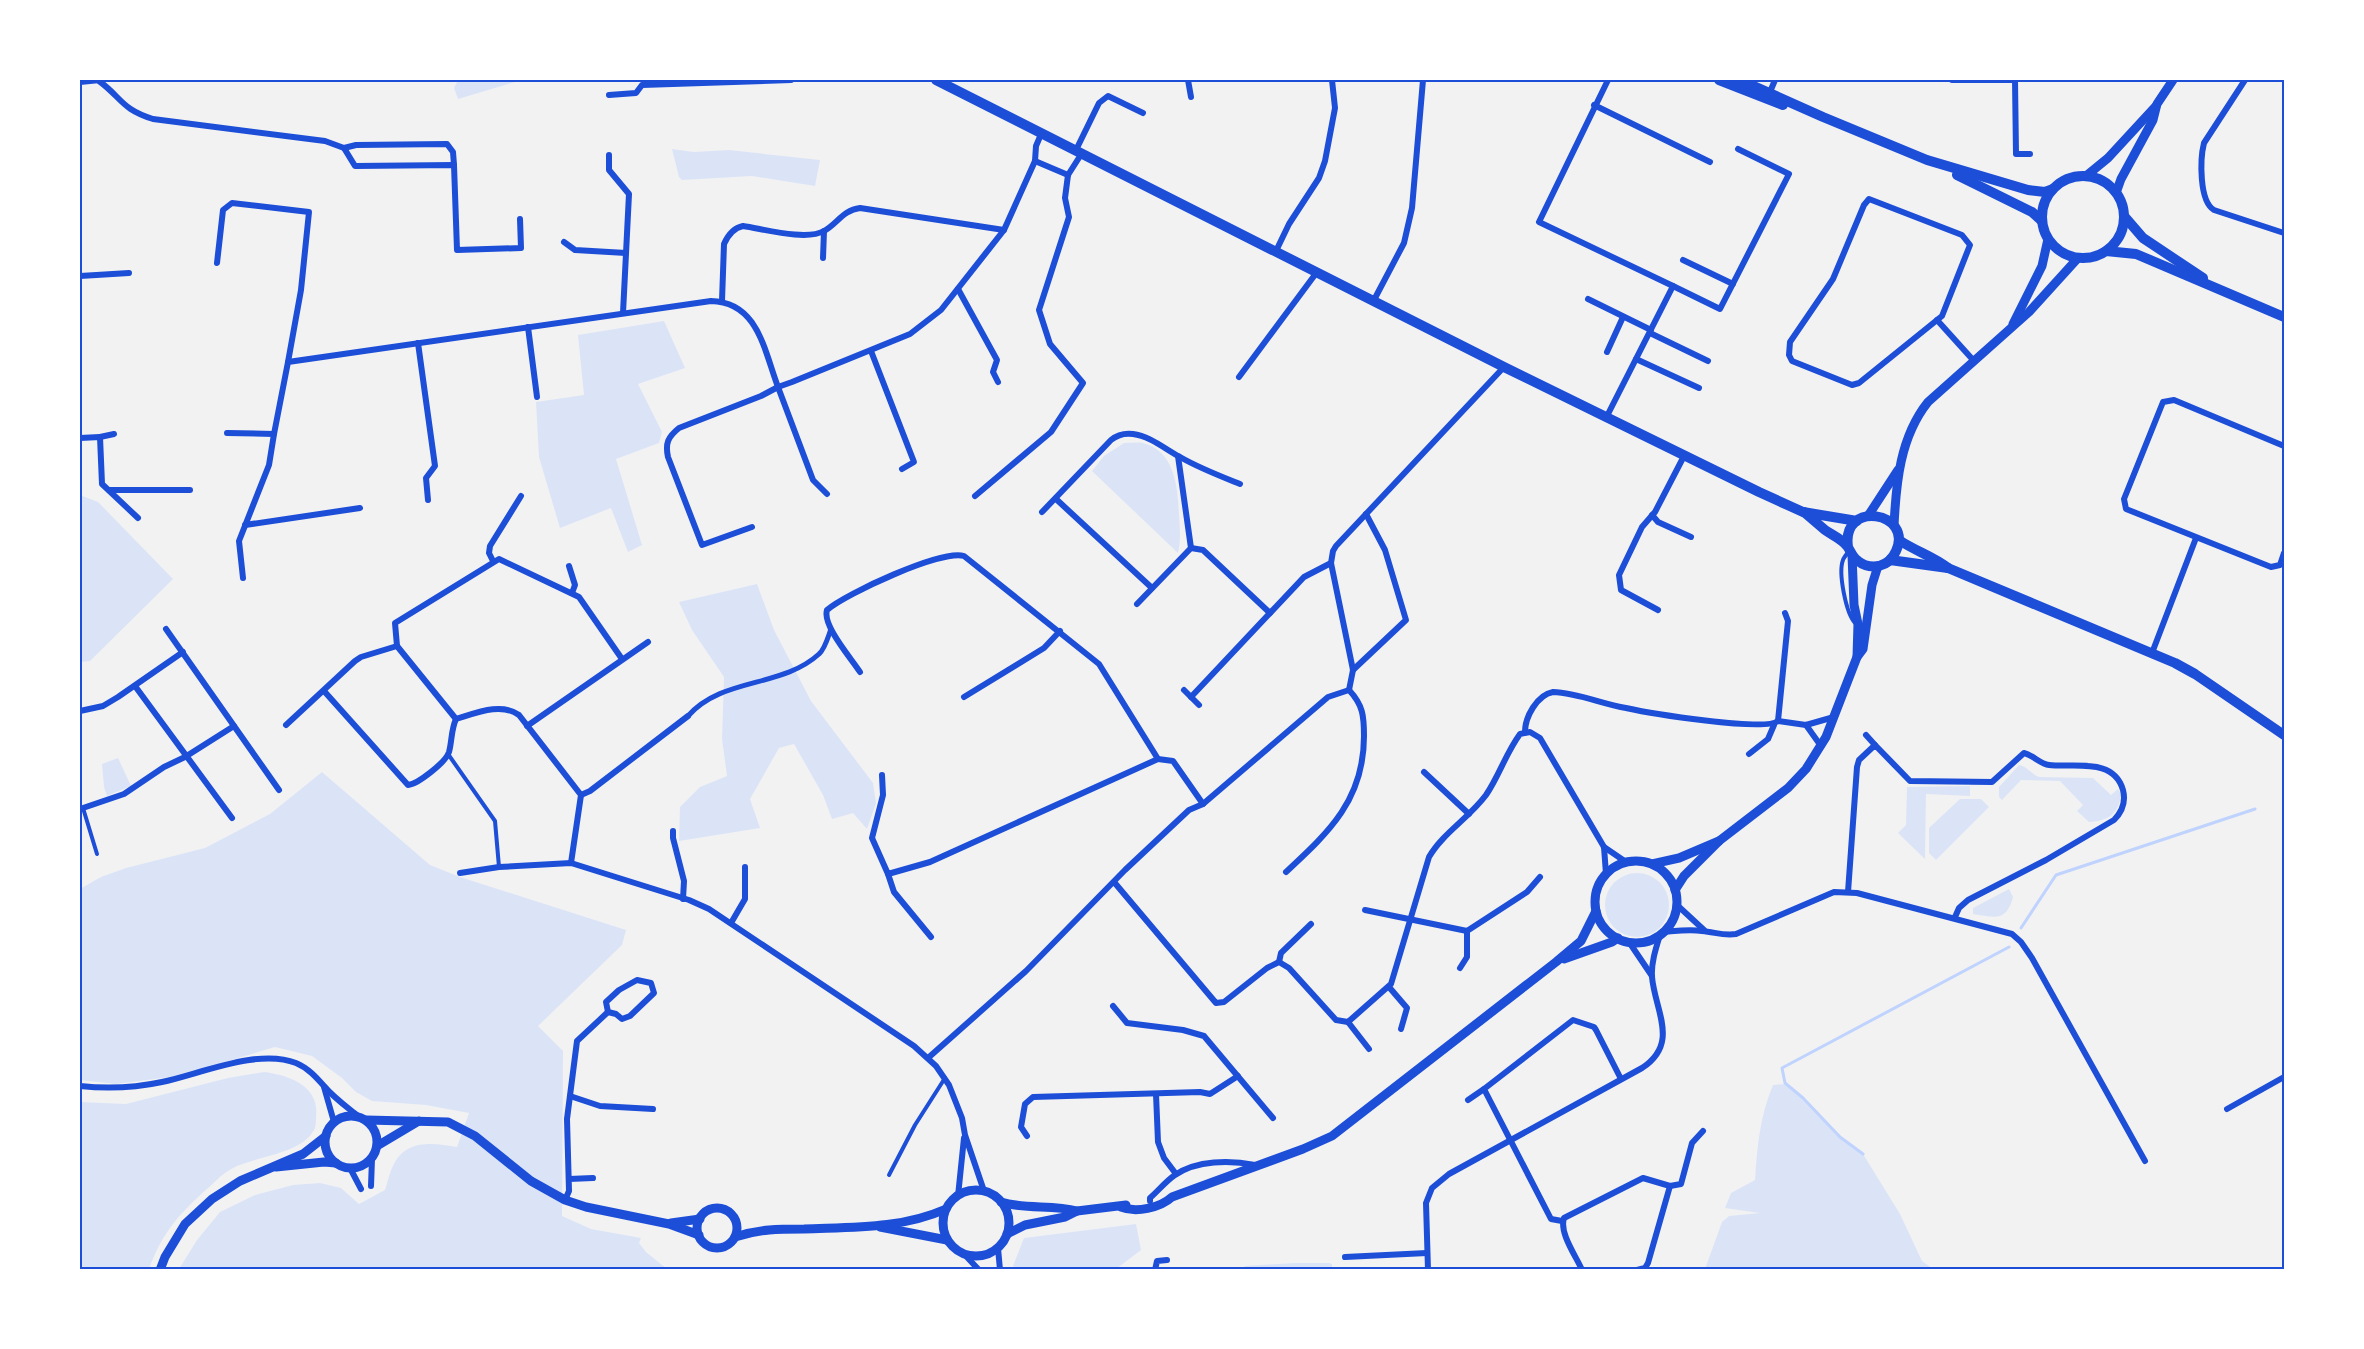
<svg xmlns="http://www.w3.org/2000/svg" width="2364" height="1349" font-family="'DejaVu Sans',sans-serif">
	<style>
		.green { fill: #dbe4f7 }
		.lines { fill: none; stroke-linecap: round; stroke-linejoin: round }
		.stream { stroke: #bfd3fe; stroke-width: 3 }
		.service { stroke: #1d4ed8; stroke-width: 4 }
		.pedestrian { stroke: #1d4ed8; stroke-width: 5 }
		.minor { stroke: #1d4ed8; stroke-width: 6 }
		.tertiary { stroke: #1d4ed8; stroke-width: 9 }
		.secondary { stroke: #1d4ed8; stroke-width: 10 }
		.neatline { fill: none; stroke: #1d4ed8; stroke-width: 2 }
	</style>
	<rect width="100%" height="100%" fill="#f2f2f2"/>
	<g class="green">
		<polygon points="458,80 514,80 515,82 458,99 454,88"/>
		<polygon points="672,149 694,152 729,150 820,160 815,186 752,176 682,180 679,177"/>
		<polygon points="664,321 685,368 638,384 662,432 659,443 616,459 642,545 628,552 611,508 560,528 539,457 536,402 584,395 578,335"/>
		<path d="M1124 443C1130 443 1137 442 1143 443 1175 451 1178 488 1179 515 1180 528 1181 540 1178 553L1092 471 1104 456Z"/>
		<polygon points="80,495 98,502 173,579 90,661 80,662"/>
		<polygon points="757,584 774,630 811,701 873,783 876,803 867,829 853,813 832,819 823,795 794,744 779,748 750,799 760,828 679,841 680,807 700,787 727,776 722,739 724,677 692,630 679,602"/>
		<polygon points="118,758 131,786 107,796 104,787 102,764"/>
		<path d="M2019 765C2027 766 2032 775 2040 777L2093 778 2111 795 2118 789 2121 794C2119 814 2108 821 2089 822L2077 811 2083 805 2060 781 2021 780 2002 800 1999 797V787Z"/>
		<path d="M322 772 430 865 460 877 626 930 622 945 538 1026 563 1051 562 1216 591 1229 641 1238 639 1243 646 1252 667 1269H179L197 1240 220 1212 255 1195 293 1185 320 1183 341 1188 359 1204 385 1190C388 1181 390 1170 395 1162 408 1139 435 1143 457 1147L469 1113 426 1105 372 1101 356 1092 342 1078 312 1056 275 1047 178 1076 116 1084 80 1080V889L101 877 126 868 205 848 270 814Z"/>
		<polygon points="1970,786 1970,796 1926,794 1925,859 1898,833 1906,825 1907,787"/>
		<polygon points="1960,799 1981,799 1989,807 1936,860 1929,853 1929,828"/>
		<circle cx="1637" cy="905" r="32"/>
		<path d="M2009 889 2013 897C2006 923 1994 917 1973 914V908Z"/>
		<path d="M264 1072C289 1075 320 1086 316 1117 316 1120 316 1127 314 1130 300 1156 250 1156 228 1171 221 1175 214 1183 207 1189 179 1214 162 1233 149 1269H80V1102L126 1104 228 1078Z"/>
		<path d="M1785 1084 1809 1104 1840 1137 1863 1154 1900 1214 1922 1261 1933 1269H1705L1722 1222 1729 1216 1760 1213 1725 1208 1731 1193 1755 1180C1757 1148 1760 1115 1773 1085Z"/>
		<polygon points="1136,1224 1141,1250 1116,1269 1017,1270 1013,1266 1024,1238"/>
		<polygon points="1294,1263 1329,1263 1332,1264 1332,1269 1245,1270 1244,1267 1245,1266"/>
	</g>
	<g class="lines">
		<g class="stream">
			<polyline points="2021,928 2056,875 2255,809"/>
			<polyline points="1863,1154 1840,1137 1803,1098 1785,1083 1782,1068 2009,947"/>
		</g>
		<g class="service">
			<path d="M1849 551C1848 552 1843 559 1843 560 1838 573 1846 613 1855 623"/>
			<polyline points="448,754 495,821 499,867"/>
			<polyline points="83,808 97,854"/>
			<polyline points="889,1175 915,1125 945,1078"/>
		</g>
		<path class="pedestrian" d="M688 716C722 677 782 688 819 654 825 649 828 637 831 629"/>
		<g class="minor">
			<polyline points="1188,80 1191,97"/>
			<polyline points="1952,80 2015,80 2016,154 2030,154"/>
			<path d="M2245 80 2204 143C2200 159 2199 201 2214 210L2284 233"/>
			<path d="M99 81C122 98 121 109 153 119L325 141 344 148 355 166 454 165 457 250 521 248 520 219"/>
			<polyline points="80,82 100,80"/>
			<polyline points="1770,92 1775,80"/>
			<polyline points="609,95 636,93 642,85 791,80"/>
			<polyline points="1594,105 1710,162"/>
			<polyline points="344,148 356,145 447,144 453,152 454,165"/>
			<polyline points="1076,150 1099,103 1108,96 1143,113"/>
			<polyline points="609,155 609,170 629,194 623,313"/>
			<polyline points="1035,161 1068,175"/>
			<polygon points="1869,199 1962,235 1970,245 1942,316 1859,383 1852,385 1792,361 1789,355 1790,342 1833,279 1864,205"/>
			<polyline points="564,242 575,250 626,253"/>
			<polyline points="1276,251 1289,224 1319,178 1325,161 1335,108 1332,80"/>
			<polyline points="823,258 824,231"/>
			<polyline points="1683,260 1733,284"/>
			<polyline points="217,263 223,210 232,203 309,212 301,290 288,362"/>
			<polyline points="80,276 129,273"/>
			<polyline points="1673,286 1720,309 1789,174 1738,149"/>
			<polyline points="958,289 997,360 993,372 998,382"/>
			<polyline points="1588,299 1651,330"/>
			<polyline points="1374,300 1404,243 1412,208 1423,80"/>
			<path d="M722 301 724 244C728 235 733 228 743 226 764 229 806 241 824 231 837 224 843 210 860 208L1004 230"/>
			<polyline points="1937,320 1974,361"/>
			<polyline points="528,327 537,397"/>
			<polyline points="1650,333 1708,361"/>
			<polyline points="418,343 435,466 426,478 428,500"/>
			<polyline points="871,351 914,462 902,469"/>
			<polyline points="1607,352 1623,317"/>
			<polyline points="1636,359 1699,388"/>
			<polyline points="1239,377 1317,272"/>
			<polyline points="1606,418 1673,286 1539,222 1608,80"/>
			<path d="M227 433 274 434 288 362 711 301C758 302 764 350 778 387L792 382 910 334 941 310 1004 230 1035 161 1036 146 1042 132"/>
			<polyline points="100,437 114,434"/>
			<polyline points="80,438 100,437 102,484 138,518"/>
			<polyline points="2284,446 2174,400 2163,402 2124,499 2126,509 2271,567 2280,565 2284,553"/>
			<polyline points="1178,456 1191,548"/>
			<polyline points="109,490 190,490"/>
			<polyline points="975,496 1051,432 1083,383 1050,344 1039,310 1069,217 1065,198 1068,175 1082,153"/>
			<polyline points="1056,499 1152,588"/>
			<path d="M1042 512 1111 440C1117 435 1125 433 1133 434 1150 436 1165 449 1180 457 1199 468 1220 476 1240 484"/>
			<polyline points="1652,515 1658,522 1691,537"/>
			<polyline points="245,525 360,508"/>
			<path d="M752 527 702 545 668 457C665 443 668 437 679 428L761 396 778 387 813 480 827 494"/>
			<polyline points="1191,548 1203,550 1270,613"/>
			<polyline points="493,561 489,553 490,546 521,496"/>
			<polyline points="1331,563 1353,670 1349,690"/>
			<polyline points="569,566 575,585 572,593"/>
			<polyline points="243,578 239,541 269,465 274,434"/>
			<polyline points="1137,604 1191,548"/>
			<polyline points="1658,610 1621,590 1619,575 1642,527 1655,512 1684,456"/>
			<polyline points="1785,613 1788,621 1778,721 1806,725 1834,717"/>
			<polyline points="166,629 279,790"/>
			<polyline points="397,646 395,623 499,559 579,597 622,659"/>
			<polyline points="2152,653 2196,538"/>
			<polyline points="1353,670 1406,620 1385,550 1366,514"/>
			<path d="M860 672C851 658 822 625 827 610 845 594 942 549 964 556L1099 664 1158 759 1173 761 1203 804"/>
			<polyline points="135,686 232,818"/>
			<polyline points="1184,690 1199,705"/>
			<path d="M324 691 408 785C418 784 446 762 449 752 452 741 451 730 456 719"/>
			<polyline points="964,697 1044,648 1060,631"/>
			<polyline points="1191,697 1304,577 1331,563 1333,551 1336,546 1504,367"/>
			<polyline points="80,711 103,706 118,697 183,652"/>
			<path d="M286 725 355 661 361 657 397 646 456 719C476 713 501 702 519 715L581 795 571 863"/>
			<polyline points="1806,725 1821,746"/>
			<polyline points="527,726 648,642"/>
			<path d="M1525 732C1525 717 1537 695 1553 692 1578 693 1602 704 1626 708 1648 713 1765 732 1778 721"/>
			<polyline points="1866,735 1875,745"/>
			<polyline points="1749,754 1768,739 1774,725"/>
			<polyline points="1424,772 1469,814"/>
			<polyline points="882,775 883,795 872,838 888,874 930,862 1158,759"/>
			<polyline points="581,795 590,791 688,716"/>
			<polyline points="80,809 124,794 164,767 185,757 234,726"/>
			<polyline points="673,831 673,838 684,881 683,899"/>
			<polyline points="1604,847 1626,862"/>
			<path d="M1286 872C1329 832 1364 800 1364 736 1364 716 1363 705 1349 690"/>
			<polyline points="460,873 499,867 571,863 689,900 709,909 914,1046 936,1066 949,1085 962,1118 965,1135 984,1191"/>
			<polyline points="888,874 894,892 931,937"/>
			<path d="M1114 882 1216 1003 1224 1002 1267 968 1279 962 1289 968 1336 1020 1348 1022 1391 984 1429 857C1443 833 1469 818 1486 795 1499 776 1506 753 1520 734L1530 732 1540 738 1604 847 1606 874"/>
			<path d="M1848 892 1857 767 1859 760 1875 745 1910 781 1992 782 2024 753C2033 755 2040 764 2049 765 2074 768 2114 757 2123 790 2126 802 2122 812 2114 820L2046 860 1968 900 1959 908 1955 917"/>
			<polyline points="1677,905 1704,930"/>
			<polyline points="1365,910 1467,931 1527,892 1540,877"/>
			<polyline points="731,923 745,899 745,867"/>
			<path d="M1663 932C1676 931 1689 929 1702 931 1715 932 1723 936 1736 934L1834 892 1857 893 2012 934 2021 942 2032 958 2145 1161"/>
			<polyline points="1629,942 1652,976"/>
			<polyline points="1279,962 1281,953 1311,924"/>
			<polyline points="1460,968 1467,957 1467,931"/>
			<polygon points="637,980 651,983 654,993 630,1016 622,1019 616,1014 608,1012 606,1002 619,990"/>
			<polyline points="1389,987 1407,1008 1401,1029"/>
			<polyline points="1113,1006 1127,1023 1183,1030 1204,1036 1273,1118"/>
			<polyline points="1348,1022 1369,1049"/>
			<polyline points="928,1058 1026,971 1125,870 1189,810 1203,804 1328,697 1349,690"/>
			<path d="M80 1086C107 1089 134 1088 162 1082 200 1074 258 1048 296 1063 308 1068 316 1077 324 1086 334 1098 347 1107 358 1116"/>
			<polyline points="324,1087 334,1122"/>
			<polyline points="1156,1094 1158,1142 1164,1158 1176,1174"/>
			<polyline points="570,1096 600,1106 653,1109"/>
			<polyline points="1468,1100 1484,1089"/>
			<polyline points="2227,1109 2284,1077"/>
			<polyline points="1027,1136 1021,1127 1025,1104 1033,1097 1200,1092 1210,1094 1238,1076"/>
			<polyline points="350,1168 361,1189"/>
			<polyline points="569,1179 593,1178"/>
			<polyline points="371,1186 372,1159"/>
			<polyline points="1670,1186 1681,1184 1692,1143 1703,1131"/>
			<polyline points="958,1196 964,1138"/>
			<polyline points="565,1200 569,1191 567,1119 577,1041 608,1012"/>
			<path d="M1150 1201V1198C1158 1191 1166 1181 1175 1175 1197 1160 1230 1160 1255 1165"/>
			<polyline points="1562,1221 1551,1219 1484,1089 1573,1020 1594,1027 1596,1030 1621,1079"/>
			<polyline points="998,1248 1000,1270"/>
			<polyline points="965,1255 979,1270"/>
			<polyline points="1345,1257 1427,1253"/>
			<polyline points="1155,1270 1157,1261 1167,1260"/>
			<path d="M1428 1270 1426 1203 1432 1188 1449 1174 1642 1068C1680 1043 1655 1011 1652 977 1651 963 1656 948 1660 935"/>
			<path d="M1582 1270C1576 1256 1559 1233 1564 1218L1643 1178 1670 1186 1648 1263 1645 1268 1637 1270"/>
		</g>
		<g class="tertiary">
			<polyline points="2086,176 2108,158 2156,106"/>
			<polyline points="2116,193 2121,179 2153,120 2157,104 2173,80"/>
			<polyline points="2013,324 2042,266 2048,239"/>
			<polyline points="1868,516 1898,470"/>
			<path d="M1894 526C1896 483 1900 437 1928 402L2029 312 2078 258"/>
			<polyline points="1852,555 1854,605 1858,624 1857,657"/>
			<circle cx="1636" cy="902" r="41"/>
			<polyline points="1652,864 1679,858 1719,841"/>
			<polyline points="1675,890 1684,876 1719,841 1788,788 1806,769 1826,737 1857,657 1863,649 1872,585 1878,566"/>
			<polyline points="1564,959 1612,942 1618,938"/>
			<circle cx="351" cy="1142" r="26"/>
			<polyline points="366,1120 448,1122 475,1136 531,1181 565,1200 586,1207 669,1224 699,1235"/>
			<polyline points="377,1146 419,1121"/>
			<polyline points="276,1167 324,1162 336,1163"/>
			<circle cx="976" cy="1223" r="33"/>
			<path d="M1001 1202C1026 1210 1052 1204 1077 1211"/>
			<path d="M1121 1207C1136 1213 1160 1208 1172 1197L1303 1149 1332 1136 1556 962 1581 941 1596 911"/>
			<circle cx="717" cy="1228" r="20"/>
			<polyline points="671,1223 700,1219"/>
			<polyline points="880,1227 947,1240"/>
			<polyline points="1007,1234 1025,1225 1065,1217 1077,1211 1126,1205"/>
			<path d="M735 1237C760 1229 778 1229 804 1229 852 1227 901 1229 946 1209"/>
			<polyline points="160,1270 165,1257 185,1224 212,1199 240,1181 303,1154 326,1136"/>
		</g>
		<g class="secondary">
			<polyline points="936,80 1504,367 1759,492 1803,512 1857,521"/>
			<polyline points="1719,80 1783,105"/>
			<polyline points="1740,80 1823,117 1927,160 2028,190 2045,192 2053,189"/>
			<polyline points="1957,175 2032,212 2042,221"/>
			<circle cx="2083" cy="217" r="41"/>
			<polyline points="2124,216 2143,238 2203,278"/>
			<polyline points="2106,251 2136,254 2284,317"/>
			<path d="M1804 512C1811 518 1818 524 1825 530 1832 535 1842 539 1847 546 1851 551 1852 557 1858 561 1864 566 1872 567 1879 566 1887 564 1893 558 1896 551 1914 512 1841 499 1848 547"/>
			<path d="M1899 540C1915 551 1933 556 1948 568L2175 663 2195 674 2284 735"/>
			<polyline points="1890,560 1948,568"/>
		</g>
	</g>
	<rect width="2364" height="1349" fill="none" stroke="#ffffff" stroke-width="162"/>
	<rect x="81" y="81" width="2202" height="1187" class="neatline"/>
</svg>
